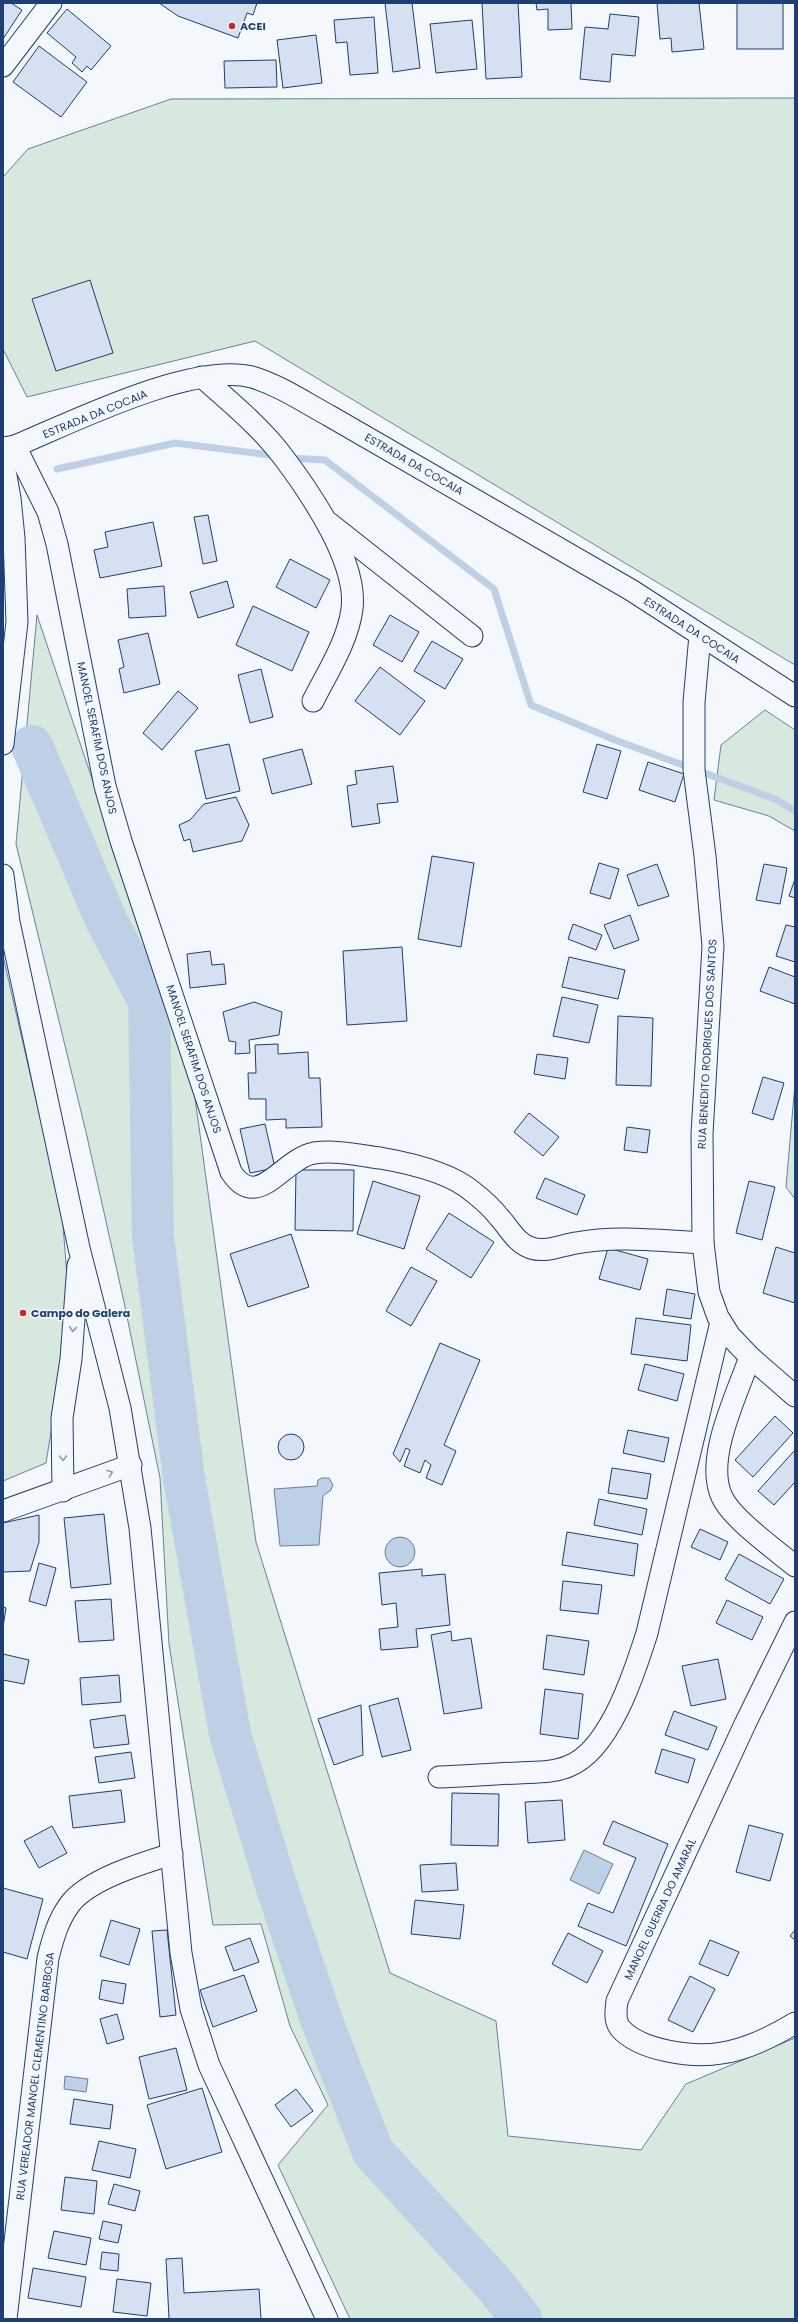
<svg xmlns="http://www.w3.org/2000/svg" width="798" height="2322" font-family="Poppins,sans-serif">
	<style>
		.green { fill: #d7e8df; stroke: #687fa3 }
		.water { fill: #bed0e5; stroke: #687fa3 }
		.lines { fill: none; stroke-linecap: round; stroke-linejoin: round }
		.stream { stroke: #bed0e5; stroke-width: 7 }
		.river { stroke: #bed0e5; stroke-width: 42 }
		.building { fill: #d5e0f0; stroke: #1d3f73 }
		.minor-casing { stroke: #1d3f73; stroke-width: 23 }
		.minor { stroke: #f4f7fb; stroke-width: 21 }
		.oneway { stroke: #889bb7 }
		.poi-dot { fill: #c62828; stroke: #f4f7fb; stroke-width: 1.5 }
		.labels { text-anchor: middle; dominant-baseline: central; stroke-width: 3; stroke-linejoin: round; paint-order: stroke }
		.poi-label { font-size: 11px; font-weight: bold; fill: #1d3f73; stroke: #f4f7fb; text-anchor: start }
		.street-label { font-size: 11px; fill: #1d3f73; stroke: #f4f7fb }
	</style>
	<rect width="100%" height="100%" fill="#f4f7fb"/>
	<g class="green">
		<polygon points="795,98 795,665 255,341 27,397 3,349 3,177 28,149 171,99"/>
		<polygon points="37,615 192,1076 256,1542 390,1973 496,2021 508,2136 641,2150 686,2084 795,2038 795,2319 350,2319 278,2165 328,2105 290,2026 261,1924 213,1925 169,1644 160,1478 124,1302 86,1132 16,844"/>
		<polygon points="765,710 795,730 795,831 769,816 714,800 721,745"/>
		<polygon points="3,956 62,1213 70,1314 46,1463 3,1481"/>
		<polygon points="795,1083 795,1199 786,1187"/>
	</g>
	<g class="water">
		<polygon points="322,1478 329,1478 333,1485 331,1490 323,1496 319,1545 280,1546 274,1489 317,1486 318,1480"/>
		<circle cx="400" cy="1552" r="15"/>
		<polygon points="584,1850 613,1864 599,1894 570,1880"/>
		<polygon points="65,2076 88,2079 86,2092 64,2089"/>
	</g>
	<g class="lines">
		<g class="stream">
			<polyline points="289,458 325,460 494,589 531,705 615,740 775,799 795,811"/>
			<polyline points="57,469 175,443 277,456"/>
		</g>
		<polyline class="river" points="32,746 106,920 149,1001 153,1237 184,1478 230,1734 276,1885 321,2019 373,2152 495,2285 521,2319"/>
	</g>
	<g class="building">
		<polygon points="3,3 11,3 22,10 3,39"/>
		<polygon points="159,3 257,3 253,15 247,13 238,38 178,16"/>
		<polygon points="385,3 412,3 420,68 393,72"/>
		<polygon points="482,3 518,3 522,77 486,79"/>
		<polygon points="536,3 571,3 572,29 548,30 548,9 537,10"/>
		<polygon points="657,3 699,3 704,49 672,52 671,38 660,39"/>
		<rect x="737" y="3" width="46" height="46"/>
		<polygon points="67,9 111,46 91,70 87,66 82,72 72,63 76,57 47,33"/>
		<polygon points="610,14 639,17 635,56 612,54 610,82 580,79 585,27 608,29"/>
		<polygon points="374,17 378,73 350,75 347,42 336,43 334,20"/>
		<polygon points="472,20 477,69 436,73 430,24"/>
		<polygon points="316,35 322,83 283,88 277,40"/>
		<polygon points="39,46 87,82 61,117 13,82"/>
		<polygon points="276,60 277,87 225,88 224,61"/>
		<polygon points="90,280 113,353 56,371 32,299"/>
		<polygon points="208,515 217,561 203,564 194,517"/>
		<polygon points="153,522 162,566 100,578 94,550 108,547 105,532"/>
		<polygon points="290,559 330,580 316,608 276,587"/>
		<polygon points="227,581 234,607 198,618 190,592"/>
		<polygon points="164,586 166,616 129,618 127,589"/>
		<polygon points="253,606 309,632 292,671 236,645"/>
		<polygon points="390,615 419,632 402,662 373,645"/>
		<polygon points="148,633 160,684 124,693 119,669 124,667 118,640"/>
		<polygon points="432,641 463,659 445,689 414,671"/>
		<polygon points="380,667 425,701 400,735 355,701"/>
		<polygon points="261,669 273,717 250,723 238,675"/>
		<polygon points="178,691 198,708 162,750 143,733"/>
		<polygon points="229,744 240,791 206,799 195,751"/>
		<polygon points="597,744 621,751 607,799 583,792"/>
		<polygon points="302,749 312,784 272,794 263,759"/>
		<polygon points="648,762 684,774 675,802 639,790"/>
		<polygon points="393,766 398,802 377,804 380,823 352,827 347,786 357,784 355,771"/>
		<polygon points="236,797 249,825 242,841 193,852 190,839 184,841 179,825 190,820 204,804"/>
		<polygon points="432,856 474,863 461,947 418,939"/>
		<polygon points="599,863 619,869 610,899 590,893"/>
		<polygon points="657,864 669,896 638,906 627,875"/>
		<polygon points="764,864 787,868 780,904 756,900"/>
		<polygon points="795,879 795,898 789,896"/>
		<polygon points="630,915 639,940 614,949 604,925"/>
		<polygon points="573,924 602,935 596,950 568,939"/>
		<polygon points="786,925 795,927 795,962 776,956"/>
		<polygon points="402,947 407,1021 347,1025 343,951"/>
		<polygon points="210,951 212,965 224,964 226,984 190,988 187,954"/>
		<polygon points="569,957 625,970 618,999 562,987"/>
		<polygon points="769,967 795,977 795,1004 760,991"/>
		<polygon points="562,997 598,1005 589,1043 553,1036"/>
		<polygon points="254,1002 282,1012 279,1035 249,1040 250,1053 235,1054 236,1042 229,1041 223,1012"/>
		<polygon points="618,1016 653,1018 651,1086 616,1085"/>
		<polygon points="278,1044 278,1054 308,1052 309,1078 320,1078 322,1127 286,1128 286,1119 266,1120 266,1099 249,1099 248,1073 256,1073 255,1045"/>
		<polygon points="537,1054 568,1058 565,1079 534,1074"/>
		<polygon points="763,1077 784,1083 773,1120 752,1113"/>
		<polygon points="529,1113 559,1137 543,1156 514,1132"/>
		<polygon points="265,1124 275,1168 250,1173 240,1129"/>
		<polygon points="627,1127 650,1130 647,1153 624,1150"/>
		<polygon points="296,1170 354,1170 353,1231 295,1230"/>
		<polygon points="545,1178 585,1195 577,1215 536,1198"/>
		<polygon points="373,1181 420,1196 404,1249 357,1234"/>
		<polygon points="749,1181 775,1187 762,1240 736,1233"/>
		<polygon points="449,1213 494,1242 471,1278 426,1249"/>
		<polygon points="291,1234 309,1287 248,1307 230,1254"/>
		<polygon points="776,1247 795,1253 795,1303 763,1293"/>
		<polygon points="608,1248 648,1259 640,1290 599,1279"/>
		<polygon points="411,1267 437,1281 411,1326 386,1311"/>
		<polygon points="667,1289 695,1294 691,1319 663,1315"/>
		<polygon points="636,1318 691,1325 687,1361 631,1354"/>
		<polygon points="440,1343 480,1360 444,1445 456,1451 442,1485 426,1478 431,1465 425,1460 420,1473 404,1466 410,1450 406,1448 400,1462 393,1454"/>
		<polygon points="645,1364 684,1374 677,1401 638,1390"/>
		<polygon points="775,1416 793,1433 753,1477 735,1460"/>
		<polygon points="628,1430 669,1438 664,1462 623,1453"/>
		<circle cx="291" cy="1447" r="13"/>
		<polygon points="795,1450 795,1482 774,1505 758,1491"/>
		<polygon points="612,1468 651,1474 647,1499 608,1493"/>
		<polygon points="599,1499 647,1509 642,1535 594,1525"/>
		<polygon points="104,1514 111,1584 71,1588 64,1518"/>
		<polygon points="39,1515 39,1542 30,1571 3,1572 3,1523"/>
		<polygon points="700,1529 728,1542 720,1560 691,1547"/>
		<polygon points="567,1532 638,1544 634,1576 562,1565"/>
		<polygon points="739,1554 784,1579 770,1604 725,1579"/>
		<polygon points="39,1563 56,1568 46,1606 29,1601"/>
		<polygon points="422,1569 422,1576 445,1574 450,1625 416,1629 418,1647 381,1650 379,1629 398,1627 396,1603 382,1605 379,1573"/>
		<polygon points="563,1581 602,1585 598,1614 560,1610"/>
		<polygon points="111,1599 114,1640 79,1642 75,1601"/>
		<polygon points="727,1600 763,1617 752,1640 716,1623"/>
		<polygon points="3,1607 6,1608 3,1627"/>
		<polygon points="451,1631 452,1641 471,1638 482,1708 444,1714 431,1635"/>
		<polygon points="547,1635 589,1641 584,1675 543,1669"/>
		<polygon points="3,1654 29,1660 24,1684 3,1680"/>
		<polygon points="718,1659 726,1699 691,1706 682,1666"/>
		<polygon points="119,1675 121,1702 82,1705 80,1678"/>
		<polygon points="545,1689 583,1694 578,1739 540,1734"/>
		<polygon points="398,1698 411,1750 382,1757 369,1706"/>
		<polygon points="361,1705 363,1755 334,1765 318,1719"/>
		<polygon points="674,1711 717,1727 708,1750 665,1735"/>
		<polygon points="125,1715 129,1744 94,1748 90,1720"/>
		<polygon points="662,1749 695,1759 688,1783 655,1773"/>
		<polygon points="131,1752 135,1778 99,1783 95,1757"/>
		<polygon points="121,1790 125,1822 73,1828 69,1796"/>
		<polygon points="452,1793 499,1794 498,1846 451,1845"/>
		<polygon points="562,1800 565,1840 528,1843 525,1802"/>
		<polygon points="613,1821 668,1844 626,1946 578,1926 588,1903 613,1913 636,1858 603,1844"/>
		<polygon points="749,1825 783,1834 770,1881 736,1872"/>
		<polygon points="52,1826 67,1853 39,1868 24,1841"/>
		<polygon points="456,1863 458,1890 422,1892 420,1865"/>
		<polygon points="3,1888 43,1899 27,1959 3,1952"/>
		<polygon points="415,1900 464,1905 460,1939 411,1934"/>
		<polygon points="111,1920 140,1929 129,1965 100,1956"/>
		<polygon points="167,1930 176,2015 160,2017 152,1931"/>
		<polygon points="795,1930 795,1940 790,1936"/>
		<polygon points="568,1933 603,1951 587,1983 552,1964"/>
		<polygon points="250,1938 259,1962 234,1971 225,1947"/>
		<polygon points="710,1940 739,1952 728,1976 699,1964"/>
		<polygon points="244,1975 257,2011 213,2027 200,1990"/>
		<polygon points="690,1976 715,1989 693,2032 668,2020"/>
		<polygon points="102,1980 126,1984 123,2004 99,1999"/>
		<polygon points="117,2014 124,2039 107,2044 100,2019"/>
		<polygon points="176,2048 187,2090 149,2099 139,2057"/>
		<polygon points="202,2088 222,2152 166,2169 147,2105"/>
		<polygon points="296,2089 313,2111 291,2127 275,2105"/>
		<polygon points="74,2099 113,2105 110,2129 70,2124"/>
		<polygon points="99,2141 136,2149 130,2178 92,2170"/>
		<polygon points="65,2177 97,2181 94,2214 61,2210"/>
		<polygon points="114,2184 140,2191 135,2211 108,2204"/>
		<polygon points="103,2221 122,2225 118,2243 99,2239"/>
		<polygon points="54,2231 91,2238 86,2265 48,2258"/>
		<polygon points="102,2252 119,2254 118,2271 100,2269"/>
		<polygon points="182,2258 184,2293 259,2289 261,2319 169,2319 166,2259"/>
		<polygon points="33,2268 86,2277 81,2307 28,2298"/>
		<polygon points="117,2279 151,2283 147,2316 113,2312"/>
	</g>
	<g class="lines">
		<g class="minor-casing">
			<g id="minor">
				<polyline points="3,66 51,3"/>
				<path d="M202 377C230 402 261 427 284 458 311 494 358 563 352 609 348 641 327 673 313 701"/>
				<path d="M15 446 48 512 57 544 105 786 121 841 231 1172C258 1213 282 1159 314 1153 336 1150 358 1155 380 1158 409 1163 450 1172 473 1192 482 1199 492 1208 499 1217 510 1229 516 1243 531 1248 546 1253 562 1245 576 1243 617 1235 661 1241 703 1243"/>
				<path d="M3 448 15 446C73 422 192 362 252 377 279 385 304 402 328 415L631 590 795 696"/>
				<polyline points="3,459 10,498 14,538 17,622 3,744"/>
				<polyline points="329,523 472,636"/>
				<polyline points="700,635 694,702 694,770 705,856 713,946 702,1134 703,1243 709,1292 718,1317 730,1336 750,1357 795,1396"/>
				<polyline points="3,875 9,922 79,1248 120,1408 140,1528 181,1953 191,2009 209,2065 327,2319"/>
				<path d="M750 1357C737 1395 704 1459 722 1497 732 1519 776 1550 795 1566"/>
				<polyline points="63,1491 62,1418 71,1359 78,1265"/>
				<polyline points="3,1511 131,1465"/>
				<path d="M795 1622 745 1724 617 2001C616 2010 614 2020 620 2028 640 2051 693 2058 722 2053 748 2049 772 2037 795 2023"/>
				<path d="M439 1777C465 1776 492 1774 518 1773 535 1772 554 1773 569 1766 610 1750 635 1671 647 1633L721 1322"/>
				<path d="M6 2319 48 1958C53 1938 58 1920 70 1904 89 1879 143 1863 172 1854"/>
			</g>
		</g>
		<use href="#minor" class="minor"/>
	</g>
	<defs><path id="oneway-chevron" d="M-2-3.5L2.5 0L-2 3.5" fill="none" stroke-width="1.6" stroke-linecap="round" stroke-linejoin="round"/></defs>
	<g class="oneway">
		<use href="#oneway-chevron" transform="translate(73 1329) rotate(94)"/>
		<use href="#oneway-chevron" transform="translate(63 1458) rotate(89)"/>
		<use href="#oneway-chevron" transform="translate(110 1473) rotate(-21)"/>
	</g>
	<g class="poi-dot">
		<circle cx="232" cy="26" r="4"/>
		<circle cx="23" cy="1313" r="4"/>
	</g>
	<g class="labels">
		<g class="poi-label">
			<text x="240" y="26">ACEI</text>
			<text x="31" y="1313">Campo do Galera</text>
		</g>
		<g class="street-label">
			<text transform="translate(95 414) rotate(-22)">ESTRADA DA COCAIA</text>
			<text transform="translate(414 464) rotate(30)">ESTRADA DA COCAIA</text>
			<text transform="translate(692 630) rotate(33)">ESTRADA DA COCAIA</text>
			<text transform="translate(97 738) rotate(78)">MANOEL SERAFIM DOS ANJOS</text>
			<text transform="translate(707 1044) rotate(-87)">RUA BENEDITO RODRIGUES DOS SANTOS</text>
			<text transform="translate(194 1059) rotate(72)">MANOEL SERAFIM DOS ANJOS</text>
			<text transform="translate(660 1909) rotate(-65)">MANOEL GUERRA DO AMARAL</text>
			<text transform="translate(35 2076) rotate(-83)">RUA VEREADOR MANOEL CLEMENTINO BARBOSA</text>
		</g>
	</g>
	<rect width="798" height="2322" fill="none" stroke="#1d3f73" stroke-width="8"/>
</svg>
